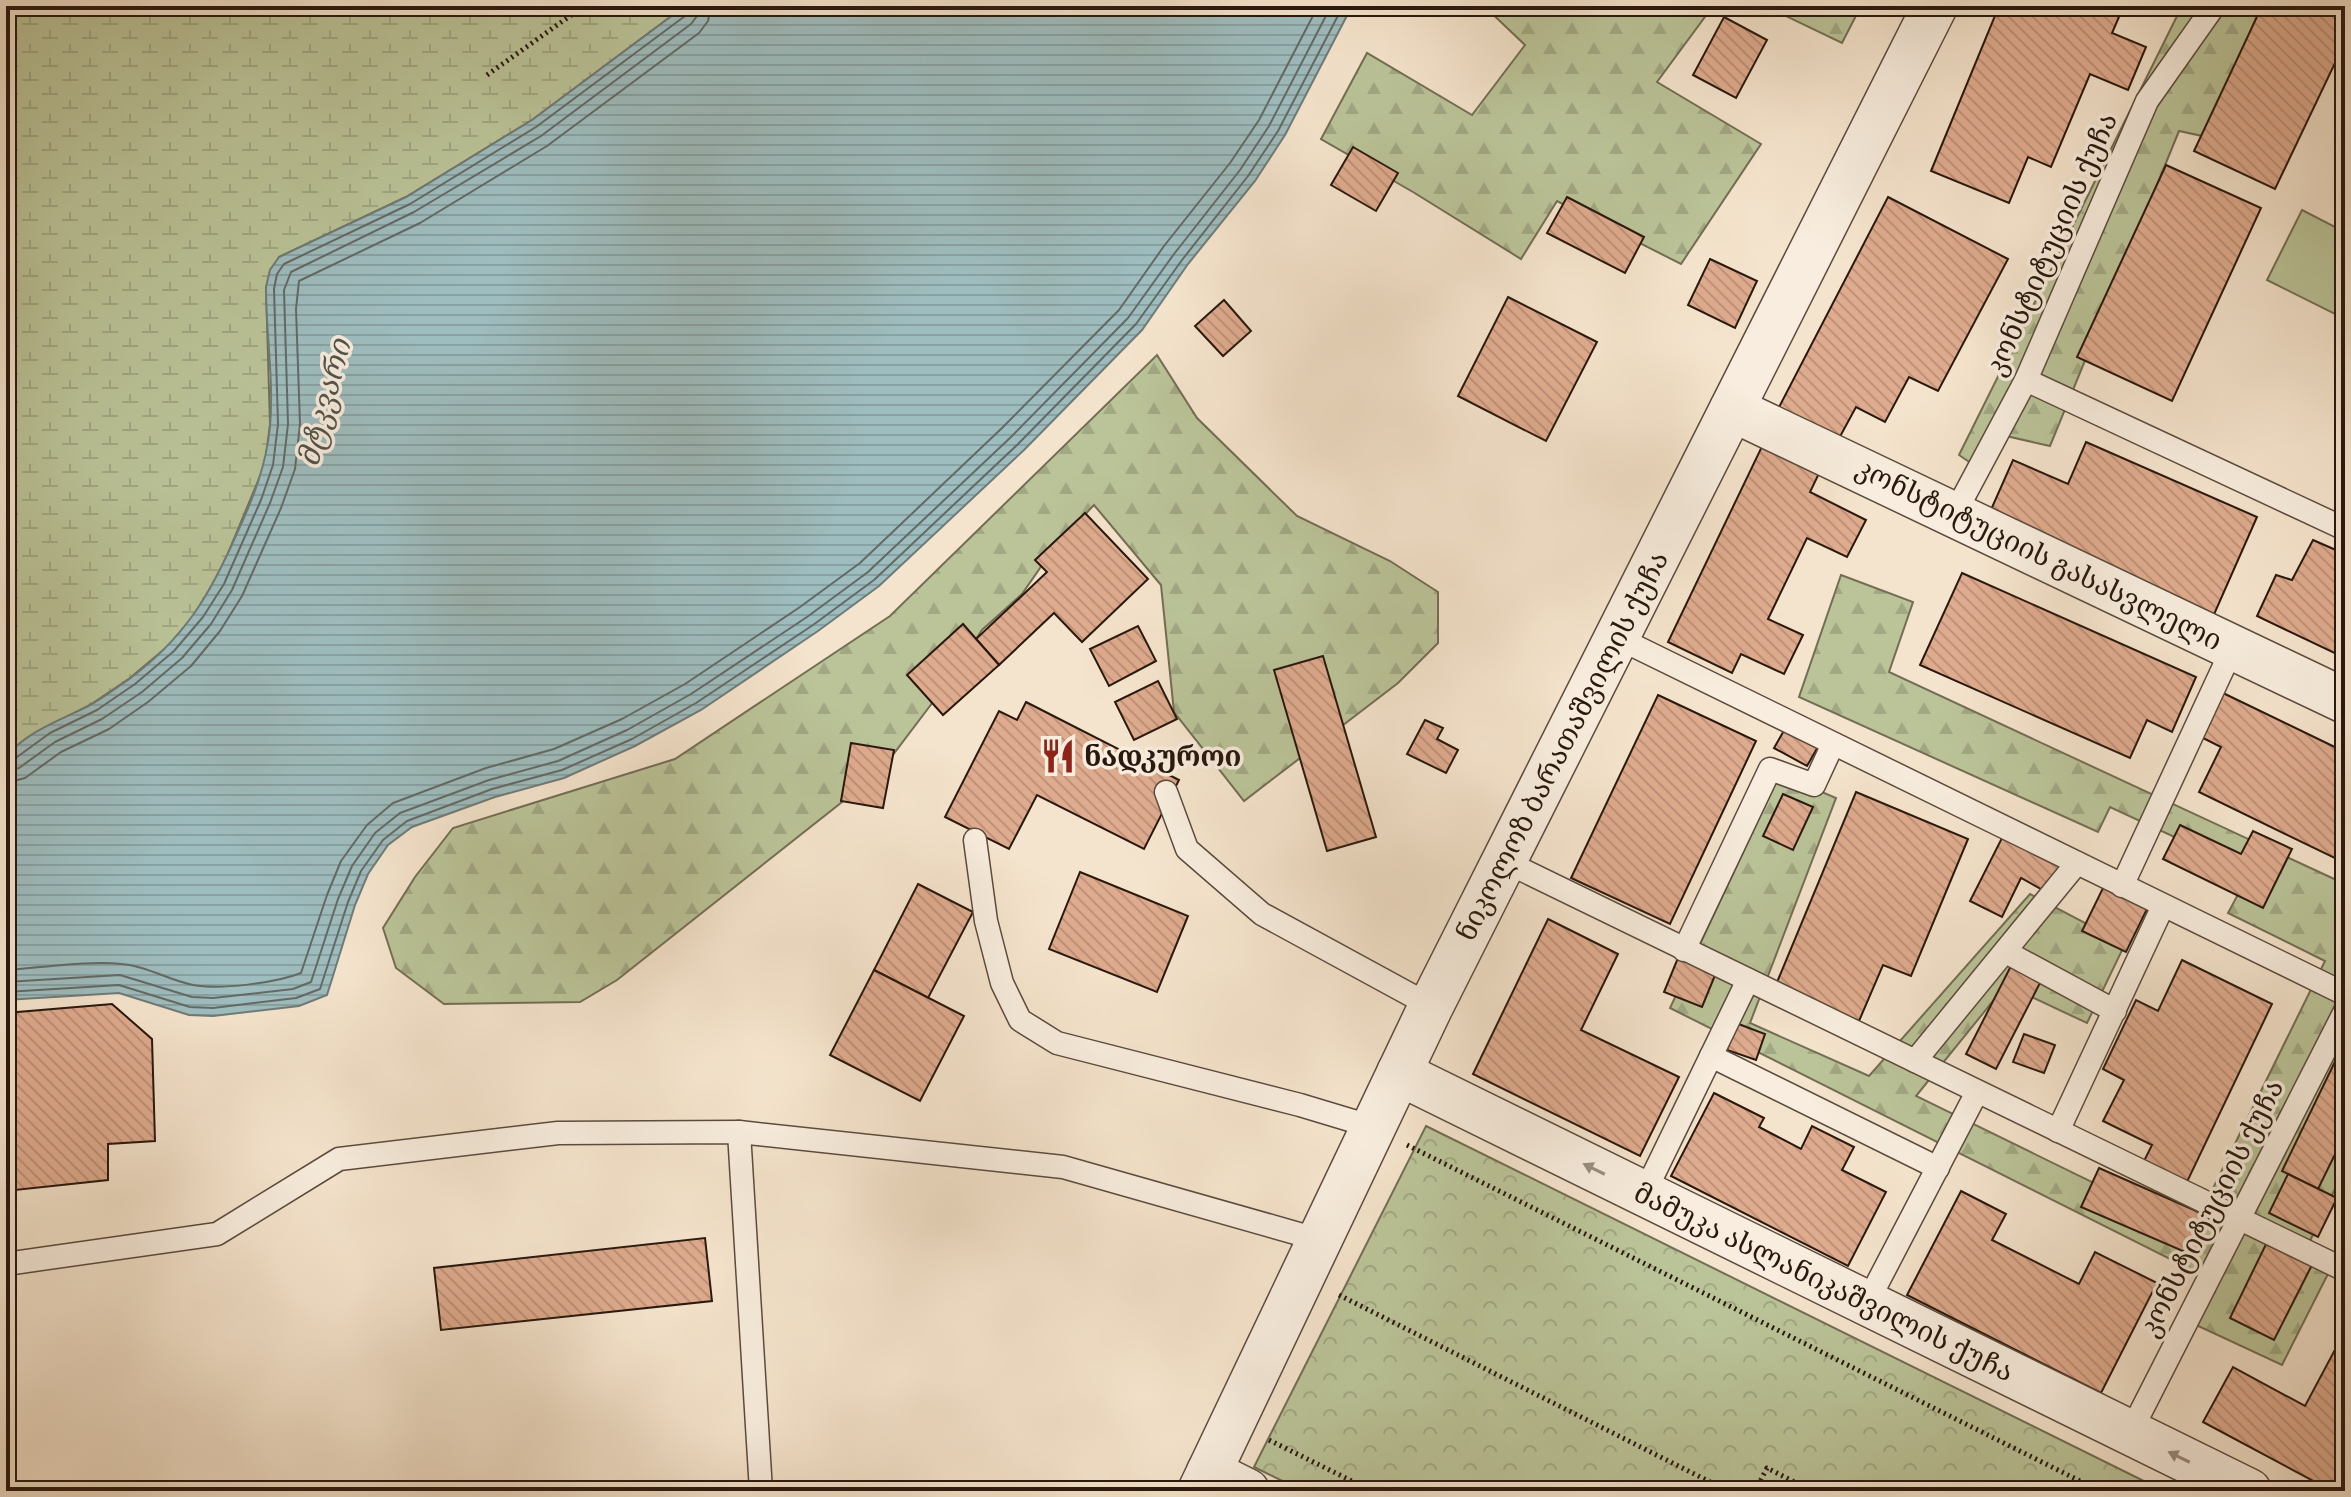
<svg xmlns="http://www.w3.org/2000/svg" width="2351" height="1497" font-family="'IM FELL French Canon','Noto Serif Georgian',serif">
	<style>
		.forest { fill: url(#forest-firs); stroke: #726e54; stroke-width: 2 }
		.wetland { fill: url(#wetland-marsh); stroke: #726e54; stroke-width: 2 }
		.park { fill: url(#park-crowns); stroke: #726e54; stroke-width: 2 }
		.pitch { fill: #bbc499; stroke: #726e54; stroke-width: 2 }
		.water { fill: url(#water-rules); stroke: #6f7b78; stroke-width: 2 }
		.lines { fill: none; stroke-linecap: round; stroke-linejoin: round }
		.shore { stroke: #636a66; stroke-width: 2 }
		.building { fill: url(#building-back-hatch); stroke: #28180e; stroke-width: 2 }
		.service-casing { stroke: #5b4b3e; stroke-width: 25 }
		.minor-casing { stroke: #5b4b3e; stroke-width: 47 }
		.path { stroke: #28180e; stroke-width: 5; stroke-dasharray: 2 4; stroke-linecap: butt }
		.service { stroke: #f8edde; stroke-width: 22 }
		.minor { stroke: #f8edde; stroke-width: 44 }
		.oneway { fill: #9a8d80 }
		.labels { text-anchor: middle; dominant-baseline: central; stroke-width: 7; stroke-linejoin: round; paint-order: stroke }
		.street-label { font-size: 28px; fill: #28180e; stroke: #f8edde }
		.poi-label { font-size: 28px; font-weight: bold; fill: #28180e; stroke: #f8edde; text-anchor: start }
		.water-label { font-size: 30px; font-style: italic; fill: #51524c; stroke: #f8edde }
	</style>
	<defs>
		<pattern id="forest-firs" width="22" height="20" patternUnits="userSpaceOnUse" patternTransform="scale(2)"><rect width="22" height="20" fill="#bbc499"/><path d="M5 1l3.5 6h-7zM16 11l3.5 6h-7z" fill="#a1a883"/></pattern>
		<pattern id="wetland-marsh" width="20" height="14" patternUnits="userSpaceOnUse" patternTransform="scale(2)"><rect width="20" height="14" fill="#bbc499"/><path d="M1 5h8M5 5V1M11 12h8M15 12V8" fill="none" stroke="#a1a883"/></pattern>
		<pattern id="park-crowns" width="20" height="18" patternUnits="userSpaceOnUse" patternTransform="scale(2)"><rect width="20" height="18" fill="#bbc499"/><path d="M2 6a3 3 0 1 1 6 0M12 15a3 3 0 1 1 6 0" fill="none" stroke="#a1a883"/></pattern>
		<pattern id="water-rules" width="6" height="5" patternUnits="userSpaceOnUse" patternTransform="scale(2)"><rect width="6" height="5" fill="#9ebdbf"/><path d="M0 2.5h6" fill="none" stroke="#88a2a3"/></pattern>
		<pattern id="building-back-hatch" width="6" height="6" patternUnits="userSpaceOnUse" patternTransform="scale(2)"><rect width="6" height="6" fill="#dfab8e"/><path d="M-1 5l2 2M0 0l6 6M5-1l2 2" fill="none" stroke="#bf9279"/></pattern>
	</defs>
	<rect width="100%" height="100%" fill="#f5e4cd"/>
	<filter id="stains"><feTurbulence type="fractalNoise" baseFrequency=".0025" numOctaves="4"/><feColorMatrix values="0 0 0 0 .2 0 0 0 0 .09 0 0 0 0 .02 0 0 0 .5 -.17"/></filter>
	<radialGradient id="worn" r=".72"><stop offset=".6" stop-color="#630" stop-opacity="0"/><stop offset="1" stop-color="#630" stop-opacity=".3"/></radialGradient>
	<g class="forest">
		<polygon points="1484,6 1713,6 1657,82 1761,144 1681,264 1557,201 1521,259 1413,192 1321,139 1367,53 1472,115 1525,45"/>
		<polygon points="1765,6 1861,6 1842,43"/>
		<polygon points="2182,6 2261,6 2207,137 2179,131 2050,446 2006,436 1987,474 1959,455"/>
		<polygon points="1157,355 1197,418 1297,516 1390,561 1438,592 1438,643 1398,683 1244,801 1174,712 1161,585 1094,505 1056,545 1022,594 982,630 939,694 880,772 617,980 580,1002 444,1004 396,968 383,928 415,877 453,828 675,759 890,616"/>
		<polygon points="1841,575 1913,602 1889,672 2345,884 2345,1168 2308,1245 2337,1256 2282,1365 2181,1318 2202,1275 1670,1008 1780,774 1836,798 1750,1023 1869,1076 2030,894 2125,944 2087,1023 2006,985 1916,1096 2192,1231 2325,961 2228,913 2250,872 2110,807 2098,832 1799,697"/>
	</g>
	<polygon class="wetland" points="6,6 685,6 532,120 406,197 279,257 266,287 270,424 265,464 217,580 197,612 168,646 130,678 93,703 12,750 6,758"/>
	<polygon class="park" points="1426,1126 2164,1491 1303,1491 1254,1467"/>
	<polygon class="pitch" points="2302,210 2345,232 2345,319 2267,280"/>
	<path class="water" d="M685 6H1352L1285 135 1255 181 1188 264 1142 330 1024 450 879 586 818 631 701 710 635 746 564 778 495 797 412 827 388 845 368 874 355 905 327 995 299 1006 213 1016 189 1015 119 993 6 1000V758C23 732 66 718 92 704 104 697 116 688 128 680 185 638 210 595 238 531 254 497 266 465 270 427 274 381 266 334 266 287L270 270 279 257 406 197 532 120Z"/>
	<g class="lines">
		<g class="shore">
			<polyline points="6,761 13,760 50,733 97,710 135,684 174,651 203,617 224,584 261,500 273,465 278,424 274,289 277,274 284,264 410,204 536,127 685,16 688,6"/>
			<polyline points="6,771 19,768 55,742 102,719 142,692 182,658 211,624 232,590 270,503 283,467 288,424 284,290 291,272 414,212 541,136 691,24 697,16 699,6"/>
			<polyline points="6,783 25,778 61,752 109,729 148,702 191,666 220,631 242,596 281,508 295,469 300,424 296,309 299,281 420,223 547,146 699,33 708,21 711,6"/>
			<path d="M6 970C40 968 90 960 122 964 147 966 168 980 193 985 221 990 275 983 301 973L327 895 341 861 367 825 393 803 486 768 554 749 622 719 685 684 800 607 860 563 1002 428 1119 310 1164 246 1230 163 1259 120 1318 6"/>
			<polyline points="6,982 120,975 192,997 213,998 293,989 311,982 338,899 352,866 375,833 400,813 489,780 558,761 627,730 691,694 807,617 868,572 1011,437 1128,318 1174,254 1240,170 1269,126 1331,6"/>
			<polyline points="6,992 119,985 190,1007 213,1008 296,998 320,989 348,902 361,871 383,840 407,821 492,789 562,770 632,739 696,703 813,625 874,580 1018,444 1136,324 1182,260 1248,176 1278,131 1343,6"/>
		</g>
	</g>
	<g class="building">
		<polygon points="1999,6 2113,6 2122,10 2112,33 2146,47 2128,90 2090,74 2051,167 2028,157 2009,203 1931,171"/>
		<polygon points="2262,6 2345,6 2345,42 2275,189 2194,151"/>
		<polygon points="1724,17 1767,40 1736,98 1693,75"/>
		<polygon points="1353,147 1398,173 1376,211 1331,185"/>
		<polygon points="2166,165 2261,208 2172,401 2077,357"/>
		<polygon points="1567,197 1644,237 1625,273 1547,233"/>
		<polygon points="1888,197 2008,259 1938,391 1909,377 1885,422 1856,407 1836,444 1776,413"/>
		<polygon points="1710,259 1757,281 1735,328 1688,305"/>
		<polygon points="1508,297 1597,342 1546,441 1458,396"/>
		<polygon points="1224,300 1251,331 1223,356 1195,326"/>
		<polygon points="1767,436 1824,463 1810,492 1866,520 1847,557 1807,538 1768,619 1803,635 1784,674 1741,654 1732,673 1668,642"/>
		<polygon points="2086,442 2257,517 2212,619 1986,521 2013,460 2068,484"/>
		<polygon points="1085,513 1148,579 1082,642 1054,613 999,665 976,639 1047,572 1035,560"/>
		<polygon points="2313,540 2345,554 2345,658 2257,616 2276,575 2292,580"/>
		<polygon points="1962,573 2196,677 2172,732 2147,720 2130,758 1920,665"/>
		<polygon points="963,624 999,665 943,715 907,675"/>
		<polygon points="1138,626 1156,661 1109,686 1090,649"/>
		<polygon points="1323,656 1376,837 1327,851 1274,670"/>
		<polygon points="1158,681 1177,719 1134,740 1115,702"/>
		<polygon points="2223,693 2345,752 2345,863 2199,792 2221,747 2201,737"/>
		<polygon points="1658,695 1756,741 1670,924 1571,878"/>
		<polygon points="1026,702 1179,780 1144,849 1037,795 1009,849 945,817 999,711 1017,720"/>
		<polygon points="1425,720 1443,728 1437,739 1458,750 1446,773 1407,754"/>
		<polygon points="1786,727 1819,745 1807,766 1774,748"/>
		<polygon points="851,743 894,750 883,808 841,801"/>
		<polygon points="1856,792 1968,839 1911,976 1883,965 1859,1021 1775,987"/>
		<polygon points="1783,794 1813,807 1793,850 1763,836"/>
		<polygon points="2180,825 2241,854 2253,831 2292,849 2263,908 2163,859"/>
		<polygon points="2004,834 2063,864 2048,893 2021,878 2002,917 1970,901"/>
		<polygon points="1080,872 1188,916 1157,992 1049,949"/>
		<polygon points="918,884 973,912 928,998 874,970"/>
		<polygon points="2103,888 2147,909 2126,952 2082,931"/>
		<polygon points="1548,919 1618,954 1581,1030 1679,1077 1640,1156 1473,1074"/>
		<polygon points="1680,953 1718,968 1702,1007 1664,992"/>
		<polygon points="2182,960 2272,1004 2186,1184 2143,1163 2152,1145 2103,1121 2124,1080 2103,1069 2136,1000 2158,1011"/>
		<polygon points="2013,962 2043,977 1996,1069 1966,1054"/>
		<polygon points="874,970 964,1016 920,1101 830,1055"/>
		<polygon points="112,1004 152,1039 155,1141 108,1144 108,1180 6,1191 6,1013"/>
		<polygon points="1736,1023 1765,1034 1756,1060 1727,1050"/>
		<polygon points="2024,1034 2055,1045 2044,1073 2013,1062"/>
		<polygon points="2345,1041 2345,1134 2318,1189 2282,1171"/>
		<polygon points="1714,1093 1764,1118 1759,1127 1801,1149 1812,1126 1854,1147 1842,1170 1886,1192 1848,1266 1671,1176"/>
		<polygon points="2099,1168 2210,1217 2192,1255 2081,1207"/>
		<polygon points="2288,1174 2337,1198 2318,1237 2269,1213"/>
		<polygon points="1961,1191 2006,1214 1992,1240 2079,1284 2095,1252 2157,1283 2101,1393 1907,1295"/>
		<polygon points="705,1238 712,1301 441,1330 434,1268"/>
		<polygon points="2269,1238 2314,1261 2274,1340 2230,1318"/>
		<polygon points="2345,1331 2345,1491 2332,1491 2203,1422 2233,1367 2305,1406"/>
	</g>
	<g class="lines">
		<g class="service-casing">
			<g id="service">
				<polyline points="2026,380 2345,529"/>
				<polyline points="1955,513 2026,380 2147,101 2214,6"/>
				<polyline points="1616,637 2345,994"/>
				<polyline points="1166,792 1187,849 1262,914 1431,1006"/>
				<polyline points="975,840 986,921 1002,983 1020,1020 1057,1043 1300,1105 1373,1127"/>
				<polyline points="1504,861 2345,1270"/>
				<polyline points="2122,886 2233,647"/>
				<polyline points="1684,950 1770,769 1814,785 1833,744"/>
				<polyline points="2006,952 2115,1011"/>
				<polyline points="1711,1056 1938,1168"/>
				<polyline points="1915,1061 2077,863"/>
				<polyline points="2058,1131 2163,906"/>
				<polyline points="739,1132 761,1491"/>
				<polyline points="1644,1194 1748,980"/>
				<polyline points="6,1264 217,1234 339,1159 558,1133 739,1132 1063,1167 1320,1240"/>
				<polyline points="1867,1303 1977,1092"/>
				<polyline points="2130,1433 2345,1011"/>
			</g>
		</g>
		<g class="minor-casing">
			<g id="minor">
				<polyline points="1732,409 2345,701"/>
				<polyline points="1399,1073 2249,1491"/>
				<polyline points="1209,1472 1247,1491"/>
				<polyline points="1200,1491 1431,1006 1935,6"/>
			</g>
		</g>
		<g class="path">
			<polyline points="487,75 584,6"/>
			<polyline points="1407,1145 2100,1491"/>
			<polyline points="1339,1295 1728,1491"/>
			<polyline points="1269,1440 1372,1491"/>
			<polyline points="1755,1491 1767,1468 1812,1491"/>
		</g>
		<use href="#service" class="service"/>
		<use href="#minor" class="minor"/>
	</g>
	<defs><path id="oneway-solid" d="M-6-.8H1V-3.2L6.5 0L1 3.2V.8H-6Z" transform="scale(2)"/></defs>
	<g class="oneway">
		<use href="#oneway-solid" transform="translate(1594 1169) rotate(-154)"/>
		<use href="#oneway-solid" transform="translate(2179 1457) rotate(-154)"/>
	</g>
	<defs>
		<g id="restaurant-bare" transform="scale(2.76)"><path d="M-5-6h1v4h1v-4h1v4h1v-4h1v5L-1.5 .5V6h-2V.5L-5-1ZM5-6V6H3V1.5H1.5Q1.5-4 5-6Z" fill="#8f2418" stroke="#f8edde" stroke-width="2.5" paint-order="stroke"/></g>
	</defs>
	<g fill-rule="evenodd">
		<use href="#restaurant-bare" x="1058" y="756"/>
	</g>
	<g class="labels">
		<g class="street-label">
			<text transform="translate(2051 244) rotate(-66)">კონსტიტუციის ქუჩა</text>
			<text transform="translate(2039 554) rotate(26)">კონსტიტუციის გასასვლელი</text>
			<text transform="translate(1562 746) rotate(-63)">ნიკოლოზ ბარათაშვილის ქუჩა</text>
			<text transform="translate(2211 1208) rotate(-63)">კონსტიტუციის ქუჩა</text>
			<text transform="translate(1824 1282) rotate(26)">მამუკა ასლანიკაშვილის ქუჩა</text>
		</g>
		<g class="poi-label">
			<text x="1084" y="756">ნადკუროი</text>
		</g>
		<g class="water-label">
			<text transform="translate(325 403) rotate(-75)">მტკვარი</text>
		</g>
	</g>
	<rect width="2351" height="1497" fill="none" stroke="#f5e4cd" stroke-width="32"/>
	<rect x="8" y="8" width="2335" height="1481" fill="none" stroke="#28180e" stroke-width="4"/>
	<rect x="16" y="16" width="2319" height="1465" fill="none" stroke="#28180e" stroke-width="2"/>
	<rect width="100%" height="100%" filter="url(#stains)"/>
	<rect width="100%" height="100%" fill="url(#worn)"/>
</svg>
